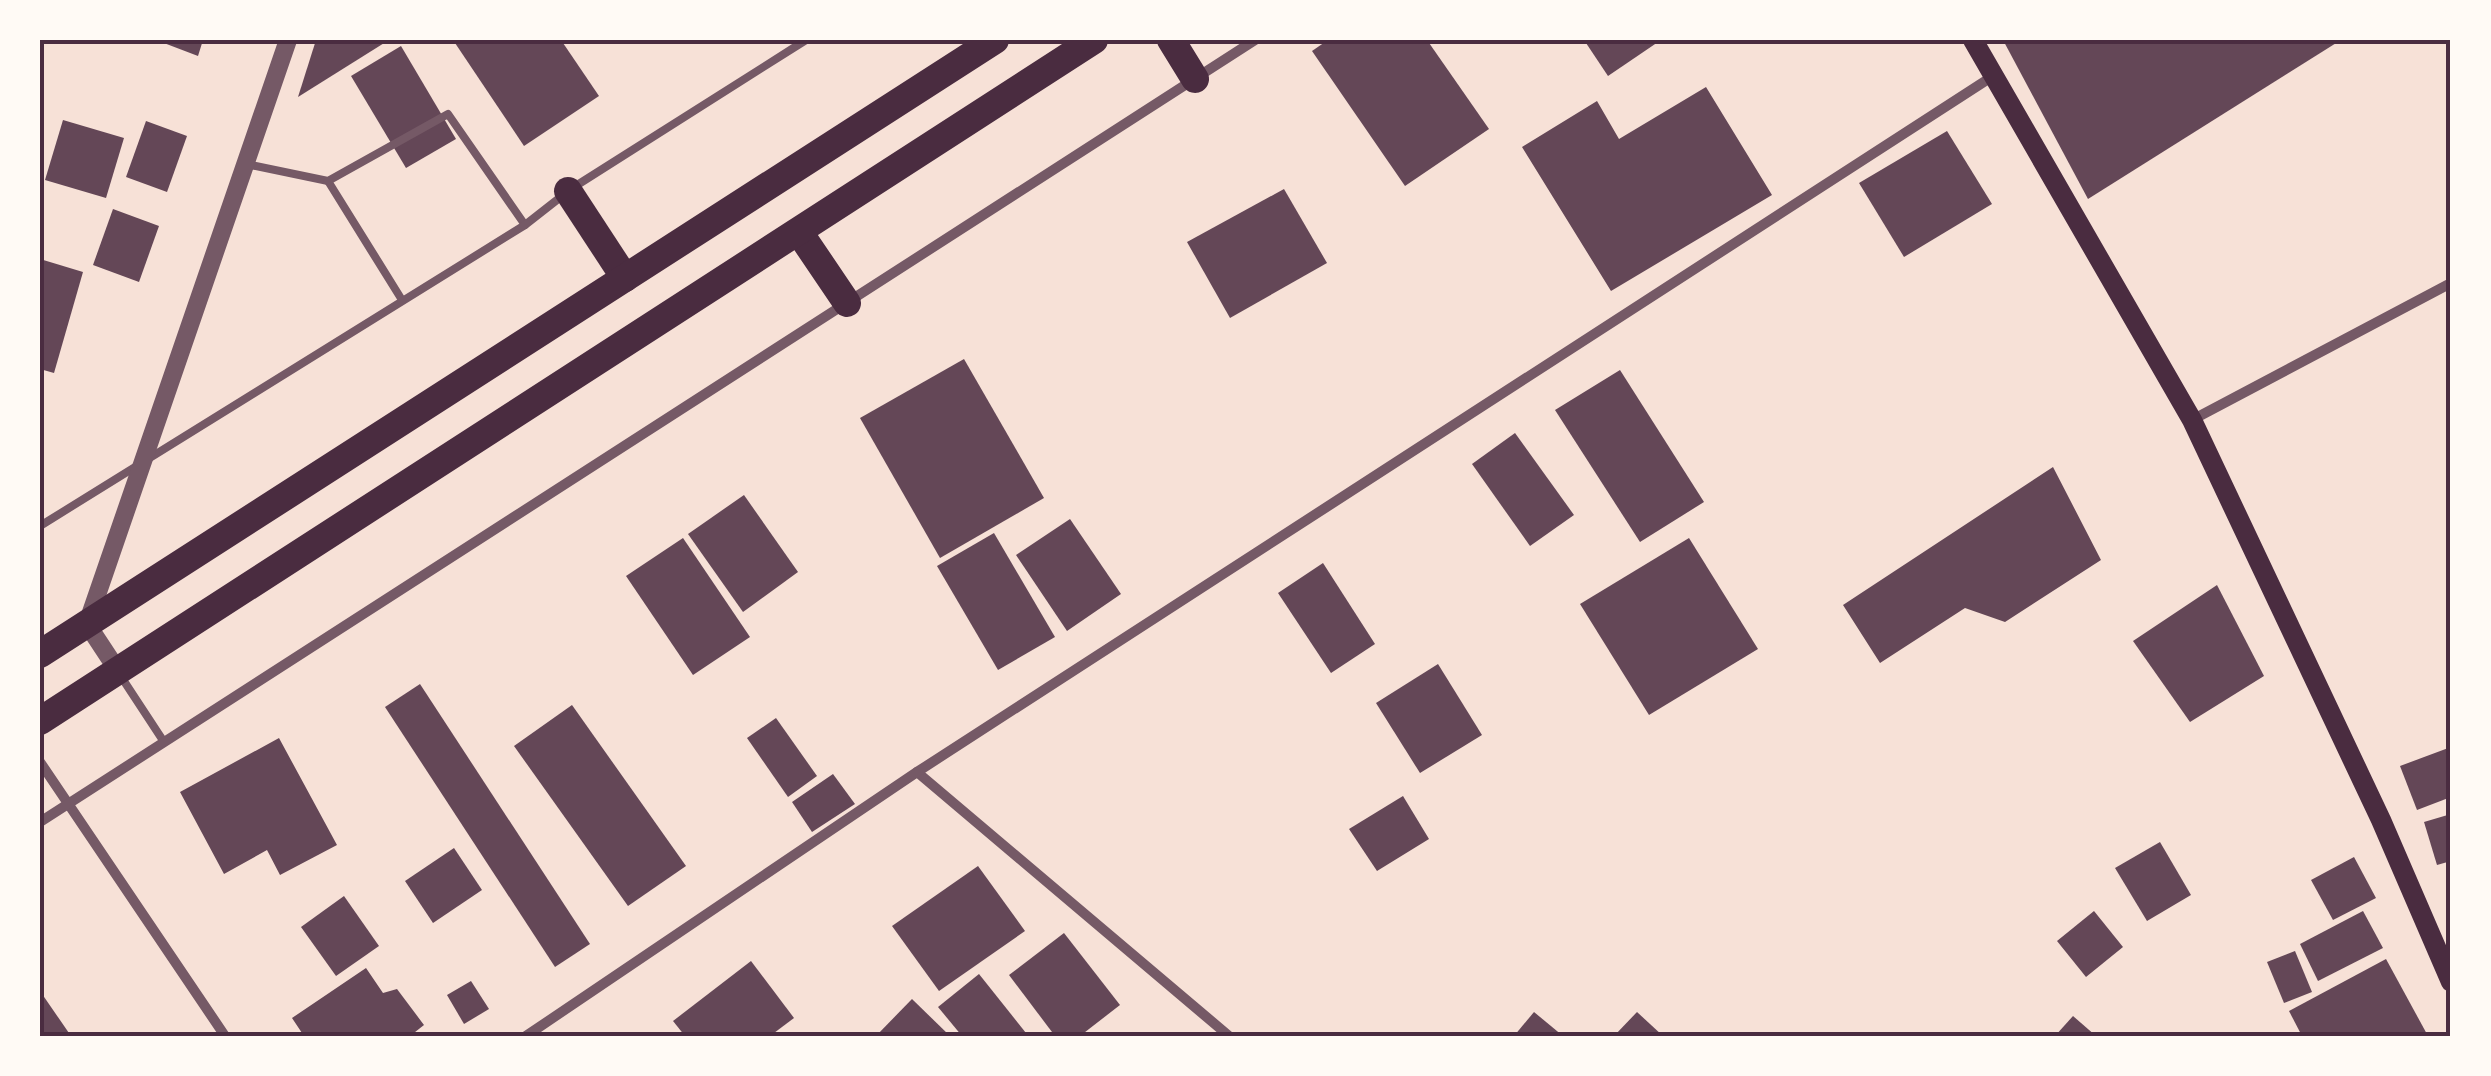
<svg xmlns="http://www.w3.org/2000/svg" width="2491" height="1076" font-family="Merriweather,serif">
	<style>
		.building { fill: #644757 }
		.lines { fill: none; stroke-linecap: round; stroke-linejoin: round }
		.service { stroke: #755966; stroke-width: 8 }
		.minor { stroke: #755966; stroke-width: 10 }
		.tertiary { stroke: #755966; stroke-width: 18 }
		.secondary { stroke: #4a2c40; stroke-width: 20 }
		.trunk { stroke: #4a2c40; stroke-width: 28 }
		.neatline { fill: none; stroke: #4a2c40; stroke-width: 4 }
	</style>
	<rect width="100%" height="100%" fill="#f7e1d7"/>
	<g class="building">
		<polygon points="156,40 203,40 198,56"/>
		<polygon points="316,40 389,40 298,97"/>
		<polygon points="453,40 561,40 599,96 524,146"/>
		<polygon points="1328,40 1427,40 1489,129 1405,186 1312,51"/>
		<polygon points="1584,40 1661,40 1608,76"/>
		<polygon points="2003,40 2341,40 2088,199"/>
		<polygon points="401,46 456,139 406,168 351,76"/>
		<polygon points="1706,87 1772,195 1611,291 1522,147 1597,101 1619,139"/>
		<polygon points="63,120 124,138 106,198 45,180"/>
		<polygon points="146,121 187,136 167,192 126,177"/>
		<polygon points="1947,131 1992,204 1904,257 1859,183"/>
		<polygon points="1284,189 1327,263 1230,318 1187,242"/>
		<polygon points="113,209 159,226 139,282 93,265"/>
		<polygon points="40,259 83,272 54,373 40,369"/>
		<polygon points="964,359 1044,498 940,558 860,418"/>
		<polygon points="1620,370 1704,502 1640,542 1555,410"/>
		<polygon points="1515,433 1574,515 1530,546 1472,464"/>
		<polygon points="2053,467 2101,560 2005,622 1965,608 1880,663 1843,605"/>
		<polygon points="744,495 798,572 743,612 688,534"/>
		<polygon points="1070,519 1121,594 1067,631 1016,555"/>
		<polygon points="994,533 1055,637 998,670 937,566"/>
		<polygon points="683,538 750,637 693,675 626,576"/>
		<polygon points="1689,538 1758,649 1649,715 1580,604"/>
		<polygon points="1323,563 1375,644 1331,673 1278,593"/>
		<polygon points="2217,585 2264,676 2190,722 2133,641"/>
		<polygon points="1438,664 1482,735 1420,773 1376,703"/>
		<polygon points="420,684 590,944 555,967 385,707"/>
		<polygon points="572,705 686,866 628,906 514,746"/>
		<polygon points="776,718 817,776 788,797 747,738"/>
		<polygon points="279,738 337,845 280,875 267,850 224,874 180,792"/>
		<polygon points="2451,747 2451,797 2417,810 2400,766"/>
		<polygon points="833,774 855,804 812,832 792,802"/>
		<polygon points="1403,796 1429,839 1377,871 1349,829"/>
		<polygon points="2451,814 2451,861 2437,865 2424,822"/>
		<polygon points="2160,842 2191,895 2147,921 2115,868"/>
		<polygon points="454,848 482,890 433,923 405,881"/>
		<polygon points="2354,857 2376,898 2333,920 2311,880"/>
		<polygon points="978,866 1025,931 939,991 892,926"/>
		<polygon points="344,896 379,946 336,976 301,927"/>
		<polygon points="2094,911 2123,947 2086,977 2057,941"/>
		<polygon points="2363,911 2383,948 2318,981 2300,944"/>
		<polygon points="1064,933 1120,1005 1080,1036 1055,1036 1009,975"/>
		<polygon points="2295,951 2312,992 2284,1003 2267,962"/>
		<polygon points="2386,959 2428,1036 2302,1036 2289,1011"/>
		<polygon points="751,961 794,1018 770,1036 685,1036 673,1021"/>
		<polygon points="366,968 383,993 397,989 424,1025 410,1036 304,1036 292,1018"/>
		<polygon points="979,974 1026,1033 1022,1036 962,1036 938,1007"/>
		<polygon points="471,981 489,1009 464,1024 447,995"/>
		<polygon points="40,991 71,1036 40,1036"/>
		<polygon points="912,999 950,1036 876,1036"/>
		<polygon points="1534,1012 1563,1036 1514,1036"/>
		<polygon points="1637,1012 1663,1036 1614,1036"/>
		<polygon points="2073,1016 2096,1036 2055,1036"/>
	</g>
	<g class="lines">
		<g class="service">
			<polyline points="246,164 328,181 448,114 525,225"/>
			<polyline points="328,181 402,300"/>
			<polyline points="574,187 806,40"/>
			<polyline points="40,526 525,225 562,196"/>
			<polyline points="120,675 164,742"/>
		</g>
		<g class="minor">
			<polyline points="2192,420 2451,283"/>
			<polyline points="40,762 225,1036"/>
			<polyline points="917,772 1229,1036"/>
			<polyline points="40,822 1255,40"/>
			<polyline points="526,1036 917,772 1993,76"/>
		</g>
		<polyline class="tertiary" points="118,671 87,624 288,40"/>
		<polyline class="secondary" points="1973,40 2192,420 2381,820 2451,982"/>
		<g class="trunk">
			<polyline points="1171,40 1195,79"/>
			<polyline points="568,191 625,278"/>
			<polyline points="799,232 847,303"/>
			<polyline points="40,654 995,40"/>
			<polyline points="40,721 1094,40"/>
		</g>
	</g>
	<rect width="2491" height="1076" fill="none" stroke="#fffaf5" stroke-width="85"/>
	<rect x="42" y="42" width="2406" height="992" class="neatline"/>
</svg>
